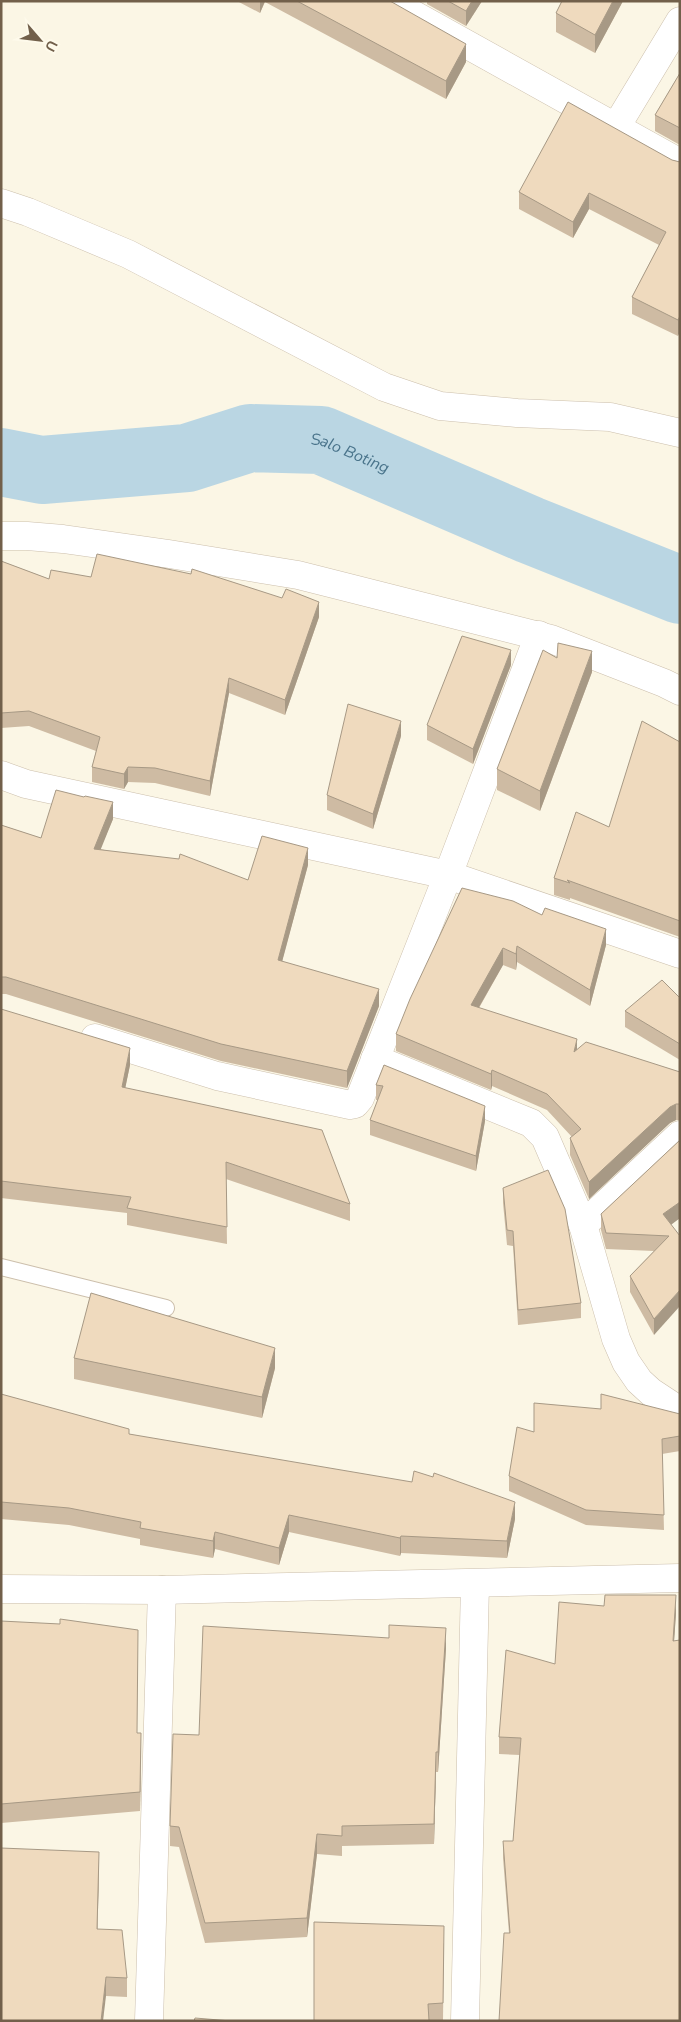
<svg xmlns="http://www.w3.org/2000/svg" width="681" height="2022" font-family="'Nunito Sans',sans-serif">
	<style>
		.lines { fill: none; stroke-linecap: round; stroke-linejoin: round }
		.river { stroke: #bad6e3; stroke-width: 68 }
		.lane-casing { stroke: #ccbfac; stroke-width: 18 }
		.street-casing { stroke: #ccbfac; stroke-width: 29 }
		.lane { stroke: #fff; stroke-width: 16 }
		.street { stroke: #fff; stroke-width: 28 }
		.wall { fill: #cebba3 }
		.shaded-wall { fill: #a79985 }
		.building { fill: #efdabe; stroke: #a79985 }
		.labels { text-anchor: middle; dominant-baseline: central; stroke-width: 4; stroke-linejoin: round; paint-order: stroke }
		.water-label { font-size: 16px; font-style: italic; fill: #4a748b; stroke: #fefaeb }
	</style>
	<rect width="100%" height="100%" fill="#fbf6e5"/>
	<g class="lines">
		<path class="river" id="s1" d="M1 462 42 470 187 458 250 438 321 440 530 530 680 590"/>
		<g class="lane-casing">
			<polyline id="lane" points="1,1267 166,1308"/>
		</g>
		<g class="street-casing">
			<g id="street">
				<polyline points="389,1 680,163"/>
				<polyline points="616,127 680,21"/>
				<polyline points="1,203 28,212 128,254 384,387 440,406 517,413 610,417 680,433"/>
				<polyline points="1,536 27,536 63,539 169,554 298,575 551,639 664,683 680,691"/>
				<polyline points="1,775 26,784 448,875 680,954"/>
				<polyline points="95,1038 217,1076 350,1105 355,1104 360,1098 448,875 539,635"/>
				<polyline points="375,1059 531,1123 545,1137 583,1225 616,1339 626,1362 639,1381 651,1392 680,1411"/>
				<polyline points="583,1225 680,1135"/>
				<polyline points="1,1589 162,1590 680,1578"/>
				<polyline points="149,2021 162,1590"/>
				<polyline points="465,2021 475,1584"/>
			</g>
		</g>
		<use href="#lane" class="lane"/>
		<use href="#street" class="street"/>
	</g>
	<g class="wall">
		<polygon points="237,1 390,1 466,62 446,99 265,2 260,13"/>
		<polygon points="427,1 482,1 466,26 427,4"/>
		<polygon points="562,1 623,1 595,53 556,32 556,13"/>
		<polygon points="680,73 680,145 655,131 655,115"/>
		<polygon points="672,160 680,162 678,336 632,314 632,297 659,245 589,209 573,238 519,209 519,192"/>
		<polygon points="1,561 49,579 91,577 319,617 285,715 229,693 210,796 155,783 128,782 124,789 92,782 92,767 96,751 29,726 1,728"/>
		<polygon points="557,658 592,672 540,811 497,790 497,769"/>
		<polygon points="511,665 473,764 427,740 427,725"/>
		<polygon points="401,736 373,829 327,810 327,795"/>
		<polygon points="680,742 680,937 570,898 570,900 554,895 554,878 609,827"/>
		<polygon points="113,819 100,849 248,880 308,865 282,961 379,1006 347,1088 221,1061 6,994 1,994 1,825 41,838"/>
		<polygon points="462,888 606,945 590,1006 517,962 516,970 503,965 479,1008 577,1049 680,1072 680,1120 676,1120 670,1123 589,1199 570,1155 570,1138 572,1137 547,1110 492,1086 491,1090 396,1051 396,1034"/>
		<polygon points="680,998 680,1060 625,1027 625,1011"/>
		<polygon points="1,1009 130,1065 125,1088 350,1204 350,1221 226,1179 227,1244 127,1225 127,1213 1,1198"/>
		<polygon points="384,1065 485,1121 476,1171 370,1135 370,1120 378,1100 376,1100 376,1085"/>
		<polygon points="680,1140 680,1218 671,1224 654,1335 630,1292 630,1276 654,1251 606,1249 601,1230 601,1214"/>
		<polygon points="503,1188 581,1303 581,1318 518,1325 513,1246 507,1245 503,1203"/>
		<polygon points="74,1358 275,1368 262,1418 74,1379"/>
		<polygon points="1,1394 129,1434 515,1519 507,1558 401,1553 400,1556 289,1532 279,1565 215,1549 213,1558 140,1545 140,1539 69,1525 1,1519"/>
		<polygon points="601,1409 680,1414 680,1451 662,1454 664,1530 586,1525 509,1491 509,1476 534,1432"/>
		<polygon points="676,1613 674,1640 680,2021 509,1933 503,1858 503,1841 513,1841 520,1755 499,1754 499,1737 555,1664"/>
		<polygon points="1,1621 137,1733 141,1752 140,1811 1,1823"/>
		<polygon points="446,1648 438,1772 436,1772 434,1844 342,1846 342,1856 317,1854 307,1937 205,1943 179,1847 170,1846 170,1826 199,1735"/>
		<polygon points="99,1871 97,1929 127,1978 127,1997 106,1996 1,2021"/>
		<polygon points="444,1943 443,2020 314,2021"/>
	</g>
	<g class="shaded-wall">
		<polygon points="260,1 265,1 260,13"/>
		<polygon points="472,1 482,1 466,26 466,11"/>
		<polygon points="613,1 623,1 595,53 595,35"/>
		<polygon points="466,44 466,62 446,99 446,81"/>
		<polygon points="589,193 589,209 573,238 573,222"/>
		<polygon points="680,316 680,332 678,336 678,320"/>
		<polygon points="319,602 319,617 285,715 285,700"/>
		<polygon points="511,650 511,665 473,764 473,749"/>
		<polygon points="592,651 592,672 540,811 540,791"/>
		<polygon points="229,678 229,693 210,796 210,781"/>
		<polygon points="401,721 401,736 373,829 373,814"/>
		<polygon points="128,767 128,782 124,789 124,774"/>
		<polygon points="113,802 113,819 94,866 94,849"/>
		<polygon points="308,848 308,865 278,977 278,960"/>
		<polygon points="606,929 606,945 590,1006 590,990"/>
		<polygon points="517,946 517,962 516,970 516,954"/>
		<polygon points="503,948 503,965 471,1021 471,1005"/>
		<polygon points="379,989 379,1006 347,1088 347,1071"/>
		<polygon points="577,1039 577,1055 574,1052"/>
		<polygon points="130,1048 130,1065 122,1104 122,1087"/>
		<polygon points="492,1070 492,1086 491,1090 491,1074"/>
		<polygon points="676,1104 676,1120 670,1123 589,1199 589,1182 670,1107"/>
		<polygon points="485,1106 485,1121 476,1171 476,1156"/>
		<polygon points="680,1202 680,1218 663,1231 663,1214"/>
		<polygon points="680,1290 680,1306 654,1335 654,1319"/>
		<polygon points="275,1348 275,1368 262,1418 262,1397"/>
		<polygon points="515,1502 515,1519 507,1558 507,1541"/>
		<polygon points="289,1515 289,1532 279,1565 279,1548"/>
		<polygon points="215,1532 215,1549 213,1558 213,1541"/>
		<polygon points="401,1536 401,1553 400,1556 400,1538"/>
		<polygon points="676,1595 676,1613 673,1658 673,1641"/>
		<polygon points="446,1628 446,1648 438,1772 438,1752"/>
		<polygon points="141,1733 141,1752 140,1811 140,1792"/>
		<polygon points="436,1752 436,1772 434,1844 434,1824"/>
		<polygon points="317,1834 317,1854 307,1937 307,1918"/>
		<polygon points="99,1852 99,1871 97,1948 97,1929"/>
		<polygon points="106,1977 106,1996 103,2021 101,2021"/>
	</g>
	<g class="building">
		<polygon points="297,1 390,1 466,44 446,81"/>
		<polygon points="448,1 472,1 466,11"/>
		<polygon points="562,1 613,1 595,35 556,13"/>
		<polygon points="680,73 680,128 655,115"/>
		<polygon points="568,102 672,160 680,162 680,316 678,320 632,297 666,232 589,193 573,222 519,192"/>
		<polygon points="97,554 191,574 192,569 282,598 286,589 319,602 285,700 229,678 210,781 155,768 128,767 124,774 92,767 100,737 29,711 1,713 1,561 49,579 51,570 91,577"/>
		<polygon points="462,636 511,650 473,749 427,725"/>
		<polygon points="558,643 592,651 540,791 497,769 543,650 557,658"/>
		<polygon points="348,704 401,721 373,814 327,795"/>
		<polygon points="642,721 680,742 680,921 567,880 570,883 554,878 576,812 609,827"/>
		<polygon points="56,790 84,797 85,796 113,802 94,849 179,859 180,854 248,880 262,836 308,848 278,960 379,989 347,1071 221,1044 6,977 1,977 1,825 41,838"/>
		<polygon points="462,888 513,901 542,915 545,908 606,929 590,990 517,946 516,954 503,948 471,1005 577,1039 574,1052 586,1042 680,1072 680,1104 676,1104 670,1107 589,1182 570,1138 581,1129 547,1094 492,1070 491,1074 396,1034 410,999"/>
		<polygon points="662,980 680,998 680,1044 625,1011"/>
		<polygon points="1,1009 130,1048 122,1087 322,1130 350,1204 226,1162 227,1227 127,1208 131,1197 1,1181"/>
		<polygon points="384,1065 485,1106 476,1156 370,1120 383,1086 376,1085"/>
		<polygon points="680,1140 680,1202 663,1214 680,1236 680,1290 654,1319 630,1276 669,1236 606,1233 601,1214"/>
		<polygon points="548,1170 565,1209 581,1303 518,1310 513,1231 507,1230 503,1188"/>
		<polygon points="91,1293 275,1348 262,1397 74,1358"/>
		<polygon points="1,1394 129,1429 129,1434 412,1482 414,1471 433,1477 434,1473 515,1502 507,1541 401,1536 400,1538 289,1515 279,1548 215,1532 213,1541 140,1528 141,1522 69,1508 1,1502"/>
		<polygon points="601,1394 680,1414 680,1436 662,1439 664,1515 586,1510 509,1476 517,1427 534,1432 534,1403 601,1409"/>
		<polygon points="605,1595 676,1595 673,1641 680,1640 680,2021 499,2021 504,1933 510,1933 503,1841 513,1841 521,1738 499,1737 506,1650 555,1664 559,1602 604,1606"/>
		<polygon points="60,1619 138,1630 137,1733 141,1733 140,1792 1,1804 1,1621 60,1624"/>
		<polygon points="389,1625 446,1628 438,1752 436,1752 434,1824 342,1826 342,1836 317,1834 307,1918 205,1923 179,1827 170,1826 173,1734 199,1735 203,1626 389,1638"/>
		<polygon points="1,1848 99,1852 97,1929 122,1930 127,1978 106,1977 101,2021 1,2021"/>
		<polygon points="314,1922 444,1926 443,2003 428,2004 429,2021 314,2021"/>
		<polygon points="195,2018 231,2021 194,2021"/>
	</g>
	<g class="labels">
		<g class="water-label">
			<text stroke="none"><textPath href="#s1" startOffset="356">Salo Boting</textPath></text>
		</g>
	</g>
	<rect width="681" height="2022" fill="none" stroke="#72604b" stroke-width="5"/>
	<g transform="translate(40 40) rotate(118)" stroke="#fefaeb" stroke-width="4" paint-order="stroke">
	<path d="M0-4L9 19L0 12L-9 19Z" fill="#72604b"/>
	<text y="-8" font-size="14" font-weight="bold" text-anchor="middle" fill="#72604b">U</text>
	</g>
</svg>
